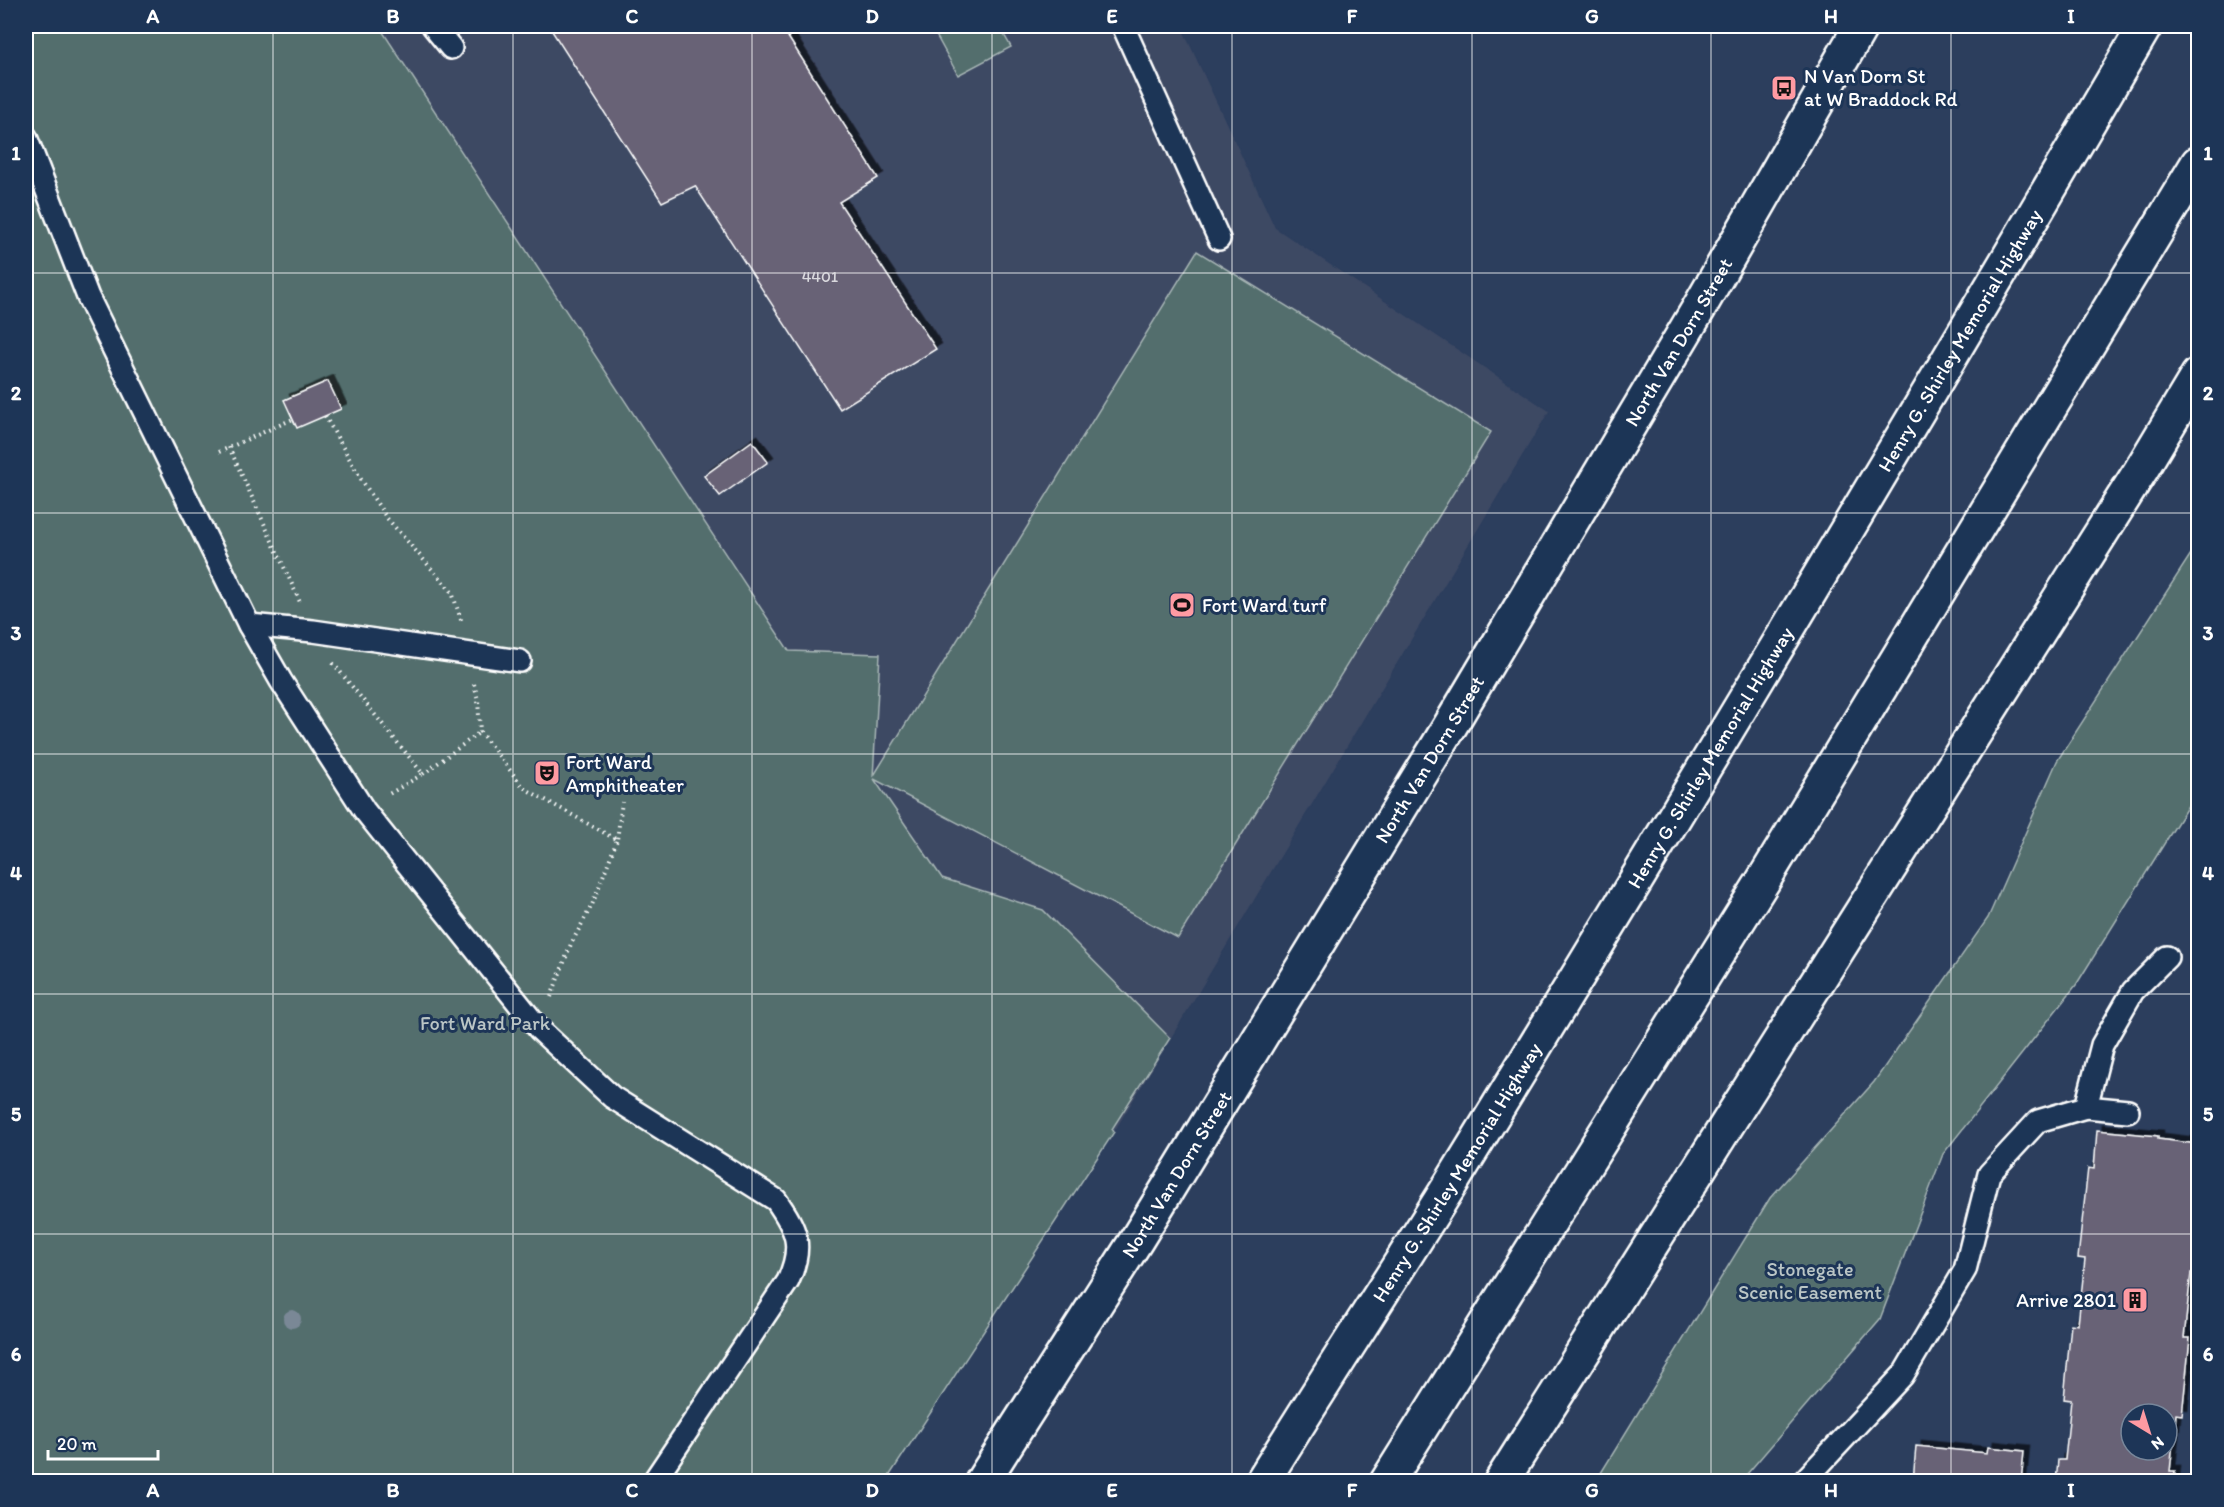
<svg xmlns="http://www.w3.org/2000/svg" width="2224" height="1507" font-family="Itim,sans-serif">
	<style>
		.built { fill: #3e4964 }
		.green { fill: #526e6d; stroke: #a8b6b6; stroke-width: 1.5 }
		.building { fill: #676276; stroke: #fff; stroke-width: 1.5; fill-rule: evenodd; filter: url(#shadow) }
		.lines { fill: none; stroke-linecap: round; stroke-linejoin: round }
		.lane-casing { stroke: #fff; stroke-width: 26 }
		.secondary-casing { stroke: #fff; stroke-width: 38 }
		.highway-casing { stroke: #fff; stroke-width: 38 }
		.path { stroke: #fff; stroke-width: 4; stroke-dasharray: 1.5 4.5; stroke-linecap: butt }
		.lane { stroke: #1d3557; stroke-width: 21 }
		.secondary { stroke: #1d3557; stroke-width: 33 }
		.highway { stroke: #1d3557; stroke-width: 33 }
		.tree { fill: #7a8896 }
		.grid { fill: none; stroke: #fff; stroke-width: 1.5; stroke-opacity: 0.55 }
		.labels { text-anchor: middle; dominant-baseline: central; stroke-width: 6; stroke-linejoin: round; paint-order: stroke }
		.number-label { font-size: 16px; fill: #d9d8dd }
		.poi-label { font-size: 20px; fill: #fff; stroke: #1d3557; text-anchor: start }
		.street-label { font-size: 20px; fill: #fff; stroke: #1d3557 }
		.park-label { font-size: 20px; fill: #bac5c5; stroke: #1d3557 }
		.neatline { fill: none; stroke: #fff; stroke-width: 2 }
		.grid-label { font-size: 20px; text-anchor: middle; font-weight: bold; fill: #fff }
	</style>
	<defs>
		<filter id="shadow"><feDropShadow dx="5.5" dy="-5.5" stdDeviation="0" flood-color="#0009"/></filter>
	</defs>
	<rect width="100%" height="100%" fill="#2c3e5d"/>
	<filter id="ink" filterUnits="userSpaceOnUse"><feTurbulence type="fractalNoise" baseFrequency=".0167" numOctaves="2"/><feDisplacementMap in="SourceGraphic" scale="12" xChannelSelector="R" yChannelSelector="G"/><feConvolveMatrix kernelMatrix="1 2 1 2 8 2 1 2 1" color-interpolation-filters="sRGB"/></filter>
	<g filter="url(#ink)">
		<polygon class="built" points="379,26 1181,26 1275,228 1549,411 1114,1132 873,778"/>
		<g class="green">
			<polygon points="26,26 379,26 789,651 880,654 873,777 1197,251 1491,432 1178,938 874,779 942,878 1043,910 1170,1038 1112,1129 1114,1132 886,1481 26,1481"/>
			<polygon points="931,26 999,26 1011,47 958,75"/>
			<polygon points="2198,543 2198,798 2194,796 2076,985 1943,1154 1880,1319 1741,1481 1596,1481 1770,1198 1874,1082 1988,918 2057,761"/>
		</g>
		<g class="building">
			<polygon points="560,26 781,26 878,178 839,202 936,349 840,409 695,186 662,202 552,31"/>
			<polygon points="328,381 341,409 297,428 284,400"/>
			<polygon points="752,441 768,462 720,496 704,476"/>
			<path d="M2097 1130 2158 1136V1139L2198 1144V1275L2191 1273 2184 1338H2190L2182 1415 2176 1414 2170 1471H2175L2174 1482H2056L2058 1460H2065L2071 1400 2064 1399 2071 1324 2078 1325 2085 1259 2078 1258 2088 1168 2094 1169ZM2131 1414H2167V1450H2131Z"/>
			<polygon points="1916,1446 1987,1453 1988,1447 2024,1451 2021,1482 1913,1482"/>
		</g>
		<g class="lines">
			<g class="lane-casing">
				<g id="lane">
					<polyline points="433,26 451,48"/>
					<polyline points="1123,26 1219,239"/>
					<path d="M26 137 88 297 249 625 281 681 364 810 539 1029 612 1097 776 1200C797 1230 804 1246 788 1281L653 1482"/>
					<polyline points="249,625 313,631 520,661"/>
					<polyline points="2086,1107 2128,1111"/>
					<polyline points="1803,1482 1903,1375 1965,1270 1989,1174 2038,1121 2086,1107 2102,1045 2133,991 2167,957"/>
				</g>
			</g>
			<g class="secondary-casing">
				<g id="secondary">
					<path id="s1" d="M982 1482 1137 1239 1447 731 1699 308 1861 26"/>
				</g>
			</g>
			<g class="highway-casing">
				<g id="highway">
					<path id="s2" d="M1262 1482C1324 1382 1388 1284 1450 1185 1686 801 1918 414 2145 26"/>
					<polyline points="1387,1482 1763,881 2198,163"/>
					<polyline points="1501,1482 2141,470 2198,375"/>
				</g>
			</g>
			<g class="path">
				<polyline points="325,416 361,479 386,517 452,592 462,623"/>
				<polyline points="229,447 300,602"/>
				<polyline points="219,452 293,419"/>
				<polyline points="333,663 423,774 389,794"/>
				<polyline points="474,684 478,700 480,732 524,788 617,840 622,802"/>
				<polyline points="423,774 480,732"/>
				<polyline points="551,997 571,944 592,905 617,840"/>
			</g>
			<use href="#lane" class="lane"/>
			<use href="#secondary" class="secondary"/>
			<use href="#highway" class="highway"/>
		</g>
		<circle class="tree" cx="292" cy="1319" r="9"/>
	</g>
	<path class="grid" d="M273 26V1482M513 26V1482M752 26V1482M992 26V1482M1232 26V1482M1472 26V1482M1711 26V1482M1951 26V1482M26 273H2198M26 513H2198M26 754H2198M26 994H2198M26 1234H2198"/>
	<defs>
		<g id="bus-square" transform="scale(1.35)"><rect x="-9" y="-9" width="18" height="18" rx="4" fill="#ff9aa2" stroke="#1d3557"/><path d="M-5-6H5V4H4V6H2V4H-2V6H-4V4H-5ZM-3.5-4V0h7V-4ZM-3.5 1.2v1.5H-2V1.2ZM2 1.2v1.5H3.5V1.2Z" fill="#111"/></g>
		<g id="stadium-square" transform="scale(1.35)"><rect x="-9" y="-9" width="18" height="18" rx="4" fill="#ff9aa2" stroke="#1d3557"/><path d="M0-5a6.5 5 0 1 0 0 10a6.5 5 0 1 0 0-10ZM-3.5-1.8h7v3.6h-7Z" fill="#111"/></g>
		<g id="theatre-square" transform="scale(1.35)"><rect x="-9" y="-9" width="18" height="18" rx="4" fill="#ff9aa2" stroke="#1d3557"/><path d="M-5-5.5Q0-4 5-5.5V0Q5 5 0 6Q-5 5-5 0ZM-3.3-2.5H-1v1.5H-3.3ZM1-2.5H3.3v1.5H1ZM-2.8 1Q0 5.5 2.8 1Z" fill="#111"/></g>
		<g id="building-square" transform="scale(1.35)"><rect x="-9" y="-9" width="18" height="18" rx="4" fill="#ff9aa2" stroke="#1d3557"/><path d="M-4-6H4V6H1V3H-1V6H-4ZM-2.5-4.3h1.7v1.8h-1.7ZM.8-4.3h1.7v1.8H.8ZM-2.5-1h1.7V.8h-1.7ZM.8-1h1.7V.8H.8Z" fill="#111"/></g>
	</defs>
	<g fill-rule="evenodd">
		<use href="#bus-square" x="1784" y="88"/>
		<use href="#stadium-square" x="1182" y="605"/>
		<use href="#theatre-square" x="547" y="773"/>
		<use href="#building-square" x="2135" y="1300"/>
	</g>
	<g class="labels">
		<g class="number-label">
			<text x="820" y="276">4401</text>
		</g>
		<g class="poi-label">
			<text x="1804" y="76">N Van Dorn St<tspan x="1804" dy="23">at W Braddock Rd</tspan></text>
			<text x="1202" y="605">Fort Ward turf</text>
			<text x="566" y="762">Fort Ward<tspan x="566" dy="23">Amphitheater</tspan></text>
			<text x="2116" y="1300" text-anchor="end">Arrive 2801</text>
		</g>
		<g class="street-label">
			<text stroke="none"><textPath href="#s2" startOffset="1338">Henry G. Shirley Memorial Highway</textPath></text>
			<text stroke="none"><textPath href="#s1" startOffset="1336">North Van Dorn Street</textPath></text>
			<text stroke="none"><textPath href="#s2" startOffset="852">Henry G. Shirley Memorial Highway</textPath></text>
			<text stroke="none"><textPath href="#s1" startOffset="850">North Van Dorn Street</textPath></text>
			<text stroke="none"><textPath href="#s2" startOffset="366">Henry G. Shirley Memorial Highway</textPath></text>
			<text stroke="none"><textPath href="#s1" startOffset="364">North Van Dorn Street</textPath></text>
		</g>
		<g class="park-label">
			<text x="485" y="1023">Fort Ward Park</text>
			<text x="1810" y="1269">Stonegate<tspan x="1810" dy="23">Scenic Easement</tspan></text>
		</g>
	</g>
	<rect width="2224" height="1507" fill="none" stroke="#1d3557" stroke-width="66"/>
	<g transform="translate(2149 1432) rotate(142)"><circle r="28" fill="#1d3557" stroke="#77869a" stroke-width="1.5"/>
	<path d="M0-4.5L10 22L0 15L-10 22Z" fill="#ff9aa2"/>
	<text y="-9" font-size="16" font-weight="bold" text-anchor="middle" fill="#ffffff">N</text>
	</g>
	<path d="M48 1450v9h110v-9" fill="none" stroke="#ffffff" stroke-width="3"/>
	<text x="57" y="1450" font-size="18" fill="#ffffff" stroke="#1d3557" stroke-width="4.5" paint-order="stroke">20 m</text>
	<rect x="33" y="33" width="2158" height="1441" class="neatline"/>
	<g class="grid-label">
		<text x="153" y="23">A</text>
		<text x="393" y="23">B</text>
		<text x="632" y="23">C</text>
		<text x="872" y="23">D</text>
		<text x="1112" y="23">E</text>
		<text x="1352" y="23">F</text>
		<text x="1592" y="23">G</text>
		<text x="1831" y="23">H</text>
		<text x="2071" y="23">I</text>
		<text x="16" y="160">1</text>
		<text x="2208" y="160">1</text>
		<text x="16" y="400">2</text>
		<text x="2208" y="400">2</text>
		<text x="16" y="640">3</text>
		<text x="2208" y="640">3</text>
		<text x="16" y="880">4</text>
		<text x="2208" y="880">4</text>
		<text x="16" y="1121">5</text>
		<text x="2208" y="1121">5</text>
		<text x="16" y="1361">6</text>
		<text x="2208" y="1361">6</text>
		<text x="153" y="1497">A</text>
		<text x="393" y="1497">B</text>
		<text x="632" y="1497">C</text>
		<text x="872" y="1497">D</text>
		<text x="1112" y="1497">E</text>
		<text x="1352" y="1497">F</text>
		<text x="1592" y="1497">G</text>
		<text x="1831" y="1497">H</text>
		<text x="2071" y="1497">I</text>
	</g>
</svg>
